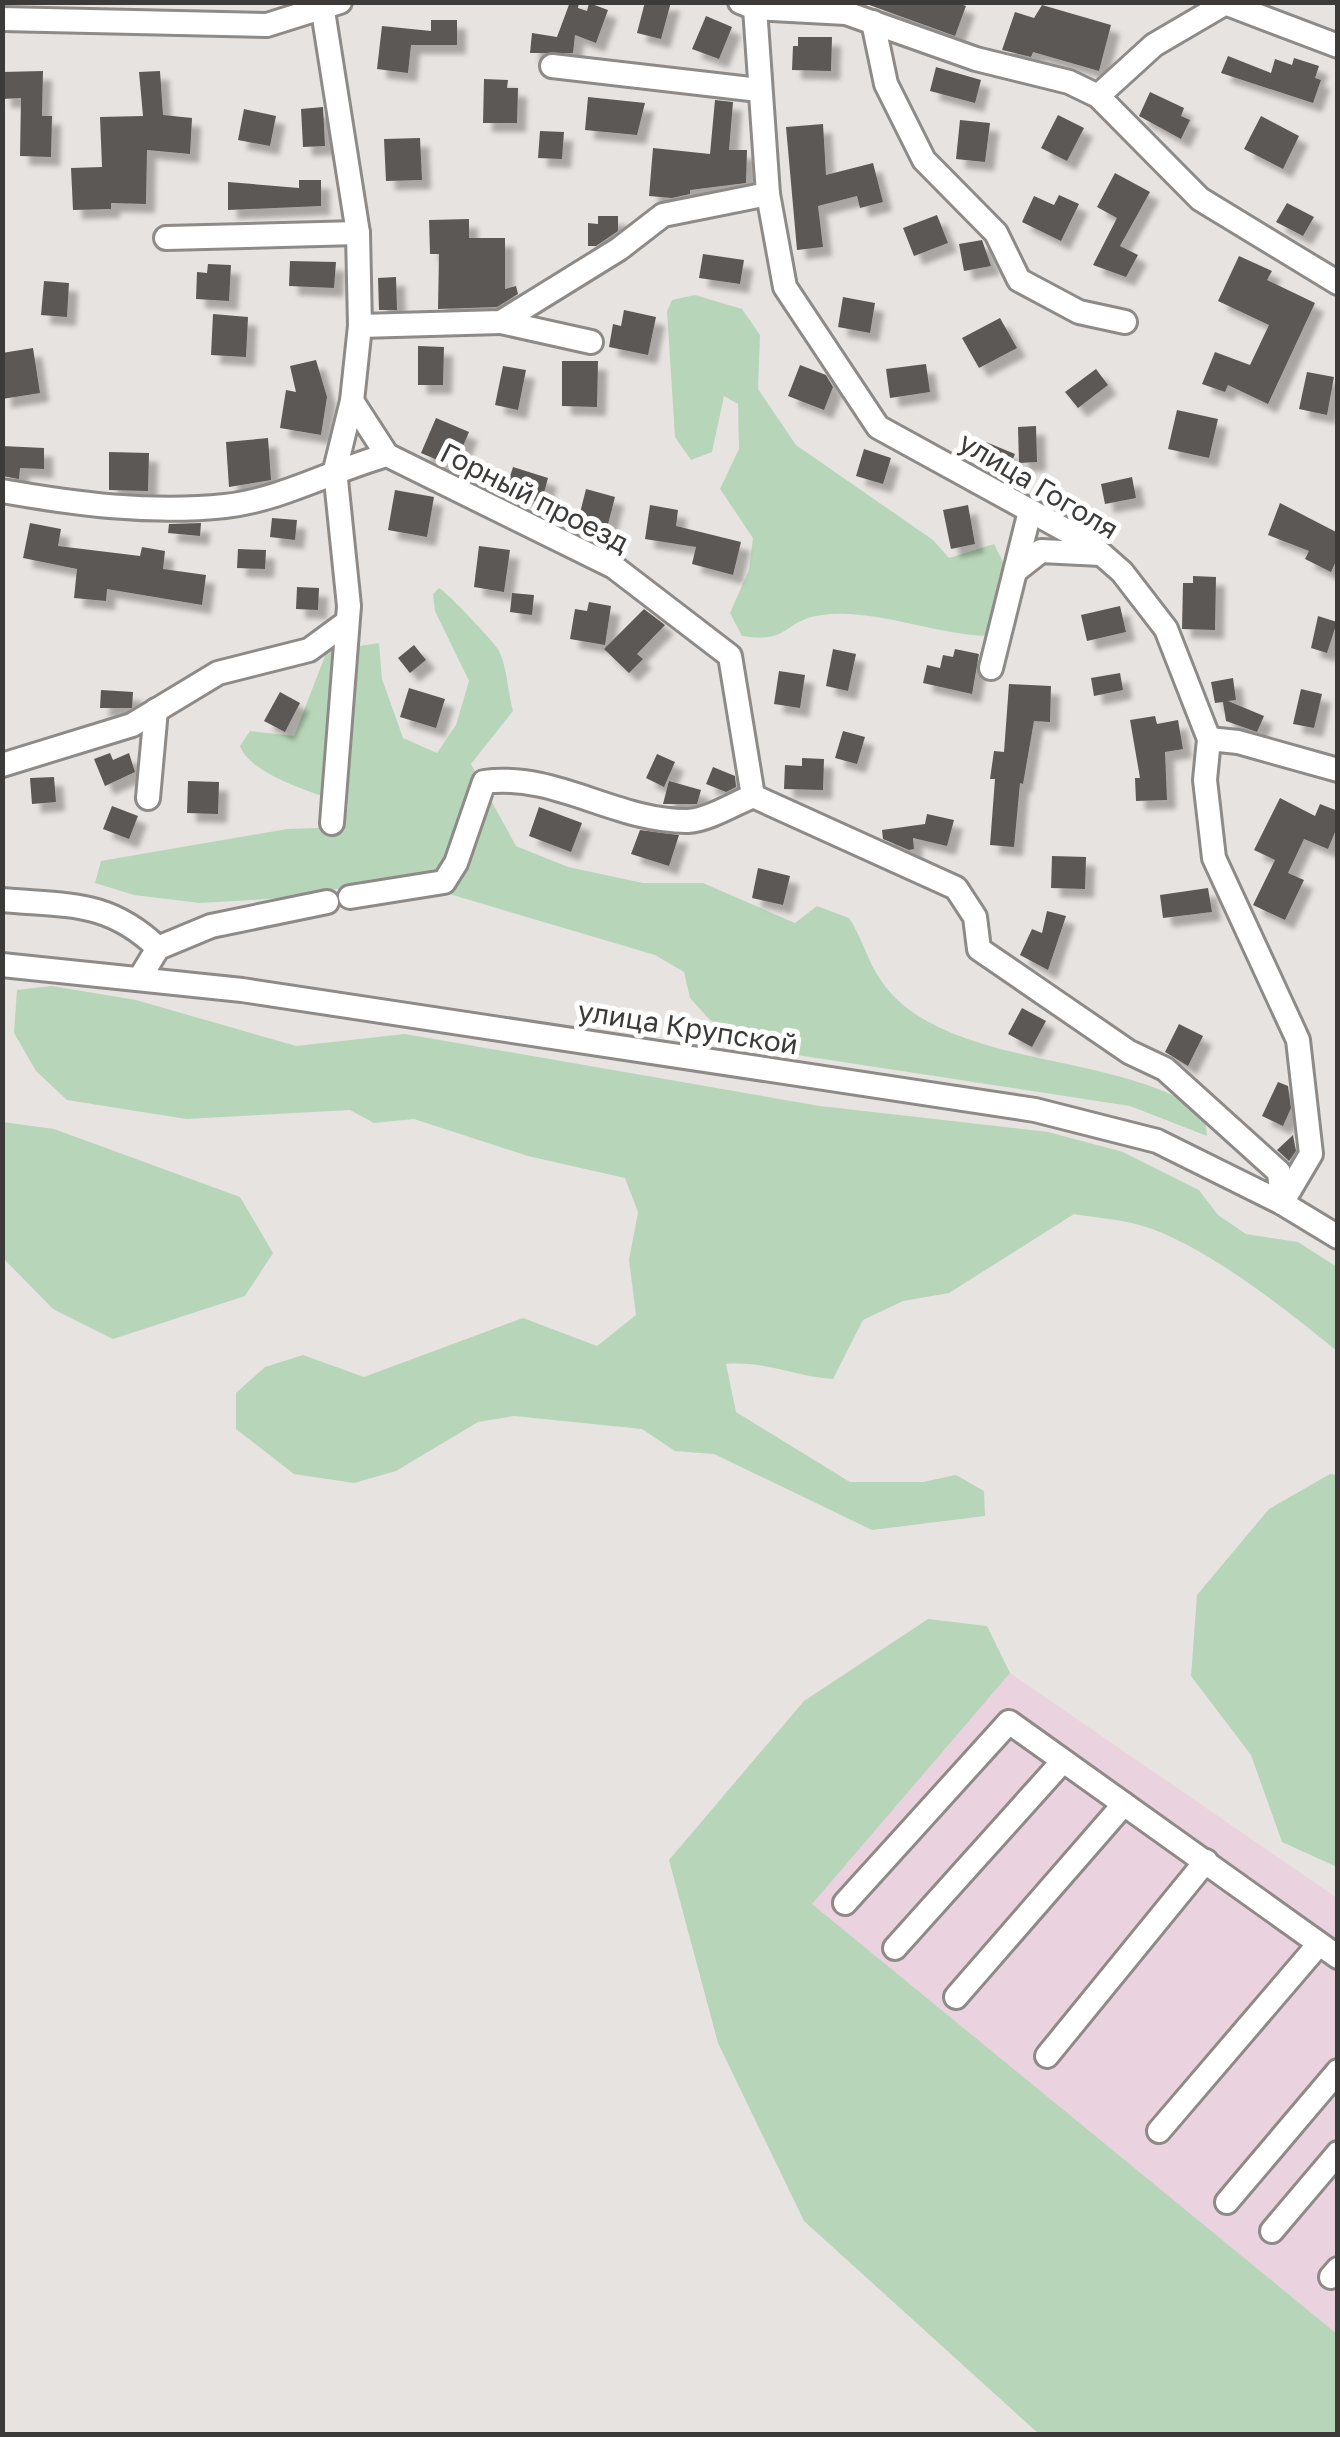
<svg xmlns="http://www.w3.org/2000/svg" width="1340" height="2437" font-family="'Golos Text',sans-serif">
	<style>
		.industrial { fill: #ead2de }
		.green { fill: #b7d6b9 }
		.building { fill: #5c5956; filter: url(#shadow) }
		.lines { fill: none; stroke-linecap: round; stroke-linejoin: round }
		.minor-casing { stroke: #8e8a87; stroke-width: 28 }
		.minor { stroke: #fff; stroke-width: 22 }
		.labels { text-anchor: middle; dominant-baseline: central; stroke-width: 10; stroke-linejoin: round; paint-order: stroke }
		.street-label { font-size: 28px; fill: #3c3b3a; stroke: #fff }
	</style>
	<defs>
		<filter id="shadow"><feDropShadow dx="9" dy="9" stdDeviation="2.5" flood-color="#0004"/></filter>
	</defs>
	<rect width="100%" height="100%" fill="#e7e3e0"/>
	<polygon class="industrial" points="1010,1673 1337,1898 1337,2334 809,1905"/>
	<g class="green">
		<path d="M695 295 742 309 760 335 758 389 796 445 933 540 949 558 994 544 1009 574 986 636C933 634 873 608 822 615 783 620 790 644 742 636L730 613 749 570 753 538 720 489 739 449 738 404 724 396 712 452 691 460 675 437 667 311 672 300Z"/>
		<path d="M439 588C445 590 493 641 498 649 507 665 508 693 513 711L471 764 516 846 568 867 643 883H703L795 923 817 906 849 918C862 937 867 960 880 979 941 1072 1123 1049 1205 1115L1207 1136 1130 1106 764 1050 710 1020 690 998 684 972 655 955 392 877 300 897 200 903 134 895 95 883 101 861 287 829 344 827 348 805C319 794 251 776 240 746L250 731 294 736 327 651 379 643 382 679 403 738 437 753 456 725 469 681 435 611 433 594Z"/>
		<path d="M52 986 136 1000 296 1046 405 1034 820 1106 1048 1132 1123 1152 1199 1190 1218 1215 1246 1234 1298 1242 1337 1267V1351C1287 1310 1205 1245 1143 1226 1121 1219 1097 1218 1074 1214L949 1293 903 1301 863 1320 833 1379C793 1376 767 1361 726 1364L736 1412 850 1482H923L956 1475 984 1491 985 1516 872 1530 714 1454 675 1451 642 1429 514 1416 478 1422 396 1471 354 1483 294 1474 236 1429V1393L265 1367 303 1355 364 1377 523 1318 597 1346 636 1315 629 1260 638 1212 625 1178 528 1156 414 1119 374 1123 350 1110 186 1119 67 1100 36 1071 14 1033 17 990Z"/>
		<polygon points="3,1122 54,1129 240,1197 273,1253 245,1296 113,1339 53,1309 3,1258"/>
		<polygon points="1330,1474 1338,1475 1337,1867 1282,1842 1251,1755 1191,1676 1197,1595 1269,1509"/>
		<polygon points="928,1619 987,1626 1010,1673 812,1904 1337,2334 1337,2434 1039,2434 804,2221 718,2043 669,1860 804,1701"/>
	</g>
	<g class="building">
		<polygon points="570,2 579,2 578,8 587,11 589,3 608,10 596,43 575,35 573,53 530,53 532,33 557,37"/>
		<polygon points="645,2 671,2 661,39 637,33"/>
		<polygon points="861,2 955,2 966,6 955,36"/>
		<polygon points="1042,5 1111,25 1099,71 1033,52 1031,57 1002,50 1015,12 1034,18"/>
		<polygon points="706,16 732,27 719,59 692,49"/>
		<polygon points="431,20 457,20 457,45 411,45 408,73 377,69 382,26 431,31"/>
		<polygon points="798,37 832,37 831,71 792,70 793,46 798,46"/>
		<polygon points="1228,56 1271,73 1275,59 1292,65 1294,58 1319,66 1315,78 1321,80 1313,103 1221,73"/>
		<polygon points="936,67 981,80 975,103 930,91"/>
		<polygon points="43,71 42,116 52,116 51,157 20,156 21,98 2,99 2,72"/>
		<polygon points="160,71 163,115 192,118 190,154 147,150 146,204 111,203 111,209 73,210 71,168 102,167 100,117 143,116 139,72"/>
		<polygon points="484,79 508,80 507,88 518,88 517,123 483,123"/>
		<polygon points="1150,92 1184,108 1181,116 1190,120 1181,139 1139,116"/>
		<polygon points="588,97 645,103 637,135 585,130"/>
		<polygon points="715,100 733,102 729,150 747,150 746,183 690,190 690,194 672,198 649,196 653,148 710,154"/>
		<polygon points="323,107 325,146 303,147 301,109"/>
		<polygon points="244,109 276,116 270,146 238,140"/>
		<polygon points="1058,115 1084,128 1067,161 1041,148"/>
		<polygon points="1261,116 1299,136 1283,169 1244,149"/>
		<polygon points="960,120 990,123 985,162 956,159"/>
		<polygon points="823,124 826,175 873,163 883,202 860,208 857,196 818,206 823,247 797,250 786,127"/>
		<polygon points="540,131 564,132 562,159 538,158"/>
		<polygon points="420,138 422,180 386,181 384,139"/>
		<polygon points="1115,173 1150,192 1120,246 1138,255 1126,277 1093,265 1117,218 1097,207"/>
		<polygon points="299,180 321,180 321,206 228,210 228,182 299,188"/>
		<polygon points="1059,195 1079,204 1061,241 1022,222 1034,196 1054,205"/>
		<polygon points="1287,203 1314,217 1303,236 1276,222"/>
		<polygon points="937,215 948,243 914,256 903,228"/>
		<polygon points="598,216 618,216 618,231 596,246 588,246 588,223 598,224"/>
		<polygon points="469,219 469,238 505,238 505,289 516,286 518,294 497,307 438,309 439,254 430,254 429,220"/>
		<polygon points="982,240 991,266 964,271 959,244"/>
		<polygon points="703,254 744,260 740,284 699,278"/>
		<polygon points="1239,256 1272,271 1267,280 1315,303 1268,404 1228,385 1225,392 1202,384 1215,352 1250,365 1269,325 1218,301"/>
		<polygon points="290,261 336,262 334,288 289,286"/>
		<polygon points="208,264 231,265 229,301 196,299 197,272 207,273"/>
		<polygon points="396,277 397,310 379,310 378,278"/>
		<polygon points="44,281 69,283 67,317 41,315"/>
		<polygon points="843,297 875,303 870,333 838,327"/>
		<polygon points="624,310 656,317 648,355 609,347 613,324 621,326"/>
		<polygon points="213,314 248,317 246,357 211,355"/>
		<polygon points="1000,318 1017,348 979,368 962,338"/>
		<polygon points="418,346 444,347 443,385 418,385"/>
		<polygon points="33,348 40,393 2,399 2,353"/>
		<polygon points="316,360 327,397 321,435 280,428 286,390 296,392 290,366"/>
		<polygon points="562,361 598,361 597,407 562,406"/>
		<polygon points="926,364 930,392 890,398 886,369"/>
		<polygon points="800,365 826,375 833,387 824,410 788,396"/>
		<polygon points="503,366 526,370 518,410 495,405"/>
		<polygon points="1096,369 1108,385 1078,408 1065,392"/>
		<polygon points="1307,372 1334,377 1327,415 1299,409"/>
		<polygon points="1177,410 1218,419 1209,458 1168,449"/>
		<polygon points="436,418 469,432 454,467 421,453"/>
		<polygon points="1036,426 1037,462 1019,463 1018,427"/>
		<polygon points="268,438 271,480 229,487 226,442"/>
		<polygon points="986,442 1015,454 1004,479 977,464"/>
		<polygon points="2,446 44,448 44,469 20,468 19,479 2,476"/>
		<polygon points="864,449 891,458 883,484 856,476"/>
		<polygon points="109,452 149,453 148,491 109,490"/>
		<polygon points="513,467 548,478 541,504 506,489"/>
		<polygon points="1132,477 1136,498 1105,504 1101,484"/>
		<polygon points="586,489 615,497 605,536 576,529"/>
		<polygon points="395,490 434,497 427,537 388,530"/>
		<polygon points="1280,503 1338,533 1338,557 1331,572 1305,559 1309,551 1268,535"/>
		<polygon points="650,505 678,510 676,526 741,542 733,575 692,564 696,547 645,539"/>
		<polygon points="968,505 975,544 951,549 943,510"/>
		<polygon points="272,518 297,520 295,540 270,537"/>
		<polygon points="30,523 61,529 58,546 140,556 142,547 165,551 163,569 206,575 202,605 107,589 106,601 74,598 77,569 23,558"/>
		<polygon points="201,523 200,536 168,533 169,524"/>
		<polygon points="479,546 510,550 504,592 474,587"/>
		<polygon points="238,549 266,550 265,569 237,568"/>
		<polygon points="1193,576 1216,577 1215,630 1182,629 1183,583 1193,583"/>
		<polygon points="297,587 319,588 318,610 296,609"/>
		<polygon points="512,593 534,595 532,615 510,612"/>
		<polygon points="589,602 611,606 605,645 570,639 575,609 587,611"/>
		<polygon points="1120,606 1126,632 1087,641 1081,615"/>
		<polygon points="644,609 665,625 637,654 643,659 629,673 604,649"/>
		<polygon points="1318,616 1337,622 1327,653 1311,648"/>
		<polygon points="414,645 426,660 410,673 398,658"/>
		<polygon points="833,649 856,654 848,691 826,686"/>
		<polygon points="955,649 979,654 972,694 923,683 927,665 940,668 943,655 953,657"/>
		<polygon points="779,671 805,675 800,708 774,704"/>
		<polygon points="1120,673 1123,690 1094,696 1091,678"/>
		<polygon points="1233,678 1236,700 1228,701 1264,716 1257,732 1226,721 1223,702 1215,703 1211,682"/>
		<polygon points="1009,684 1051,686 1050,722 1034,721 1023,784 1020,783 1014,847 990,845 995,779 990,779 994,751 1004,752"/>
		<polygon points="409,688 445,699 436,728 400,717"/>
		<polygon points="1301,689 1322,694 1314,728 1293,724"/>
		<polygon points="101,690 133,692 132,708 100,708"/>
		<polygon points="280,692 300,703 285,732 264,721"/>
		<polygon points="1155,716 1157,724 1178,720 1183,749 1165,752 1167,800 1136,801 1135,778 1140,778 1130,720"/>
		<polygon points="843,731 865,737 857,764 835,758"/>
		<polygon points="110,753 113,760 129,753 135,772 105,786 94,759"/>
		<polygon points="657,754 675,762 664,787 646,778"/>
		<polygon points="802,758 824,759 823,790 784,789 785,765 802,766"/>
		<polygon points="713,767 735,776 736,787 726,792 706,784"/>
		<polygon points="54,777 56,802 32,804 30,778"/>
		<polygon points="188,781 219,782 218,814 187,813"/>
		<polygon points="669,781 701,790 697,804 663,804"/>
		<polygon points="1280,798 1315,816 1320,804 1338,811 1338,825 1328,849 1304,839 1288,873 1304,880 1285,920 1253,905 1275,860 1254,850"/>
		<polygon points="112,806 138,816 129,839 103,829"/>
		<polygon points="539,807 582,823 571,852 529,836"/>
		<polygon points="927,814 954,820 947,846 913,838 914,849 909,850 883,839 882,830 925,824"/>
		<polygon points="640,830 679,835 669,866 631,854"/>
		<polygon points="1052,856 1086,857 1085,889 1051,888"/>
		<polygon points="758,868 790,876 783,905 752,898"/>
		<polygon points="1208,888 1212,912 1163,918 1160,895"/>
		<polygon points="1047,911 1066,916 1048,970 1020,955 1032,929 1042,933"/>
		<polygon points="1022,1008 1046,1021 1032,1047 1008,1034"/>
		<polygon points="1179,1024 1203,1036 1188,1066 1165,1052"/>
		<polygon points="1278,1082 1288,1086 1291,1108 1283,1126 1262,1116"/>
		<polygon points="1293,1135 1296,1151 1289,1161 1277,1150"/>
	</g>
	<g class="lines">
		<g class="minor-casing">
			<g id="minor">
				<polyline points="740,2 755,8 846,13 976,59 1069,82 1098,96 1200,199 1338,283"/>
				<polyline points="1222,2 1338,46"/>
				<polyline points="755,8 768,194 785,287 878,427 1089,543 1122,572 1166,629 1209,739 1205,780 1214,858 1298,1040 1311,1154 1282,1203"/>
				<polyline points="323,11 358,233 360,326 352,401 335,470 349,606 332,823"/>
				<polyline points="2,19 267,25 340,2"/>
				<polyline points="873,22 886,84 924,160 996,233 1019,280 1079,312 1125,322"/>
				<polyline points="552,66 759,90"/>
				<polyline points="1098,96 1154,45 1224,4"/>
				<polyline points="166,238 358,233"/>
				<polyline points="501,322 591,342"/>
				<polyline points="360,326 501,322 619,249 663,215 768,194"/>
				<polyline points="352,401 387,455"/>
				<path d="M2 491C76 504 151 514 225 506 281 500 333 470 387 455L614 567 730 656 753 796 956 888 975 917 979 949 1129 1052 1165 1069 1279 1172 1282 1203"/>
				<polyline points="1018,569 1041,551 1101,554"/>
				<polyline points="991,668 1030,511"/>
				<polyline points="1209,739 1238,742 1338,770"/>
				<polyline points="2,765 132,725 218,673 309,650 347,622"/>
				<polyline points="148,798 156,710"/>
				<path d="M350 897 444 882 456 863 484 782C555 772 617 822 688 821 708 820 734 804 753 796"/>
				<path d="M2 900C68 906 108 900 158 948"/>
				<polyline points="2,965 242,990 1035,1110 1157,1141 1282,1203 1338,1237"/>
				<polyline points="141,976 158,948 211,926 327,902"/>
				<polyline points="845,1903 1009,1722 1338,1957"/>
				<polyline points="895,1948 1063,1761"/>
				<polyline points="956,1997 1124,1804"/>
				<polyline points="1047,2056 1206,1861"/>
				<polyline points="1159,2131 1319,1944"/>
				<polyline points="1227,2202 1338,2071"/>
				<polyline points="1272,2231 1338,2153"/>
				<polyline points="1331,2277 1338,2269"/>
			</g>
		</g>
		<use href="#minor" class="minor"/>
	</g>
	<g class="labels">
		<g class="street-label">
			<text transform="translate(1039 485) rotate(31)">улица Гоголя</text>
			<text transform="translate(535 497) rotate(27)">Горный проезд</text>
			<text transform="translate(688 1027) rotate(9)">улица Крупской</text>
		</g>
	</g>
	<rect width="1340" height="2437" fill="none" stroke="#3c3b3a" stroke-width="10"/>
</svg>
